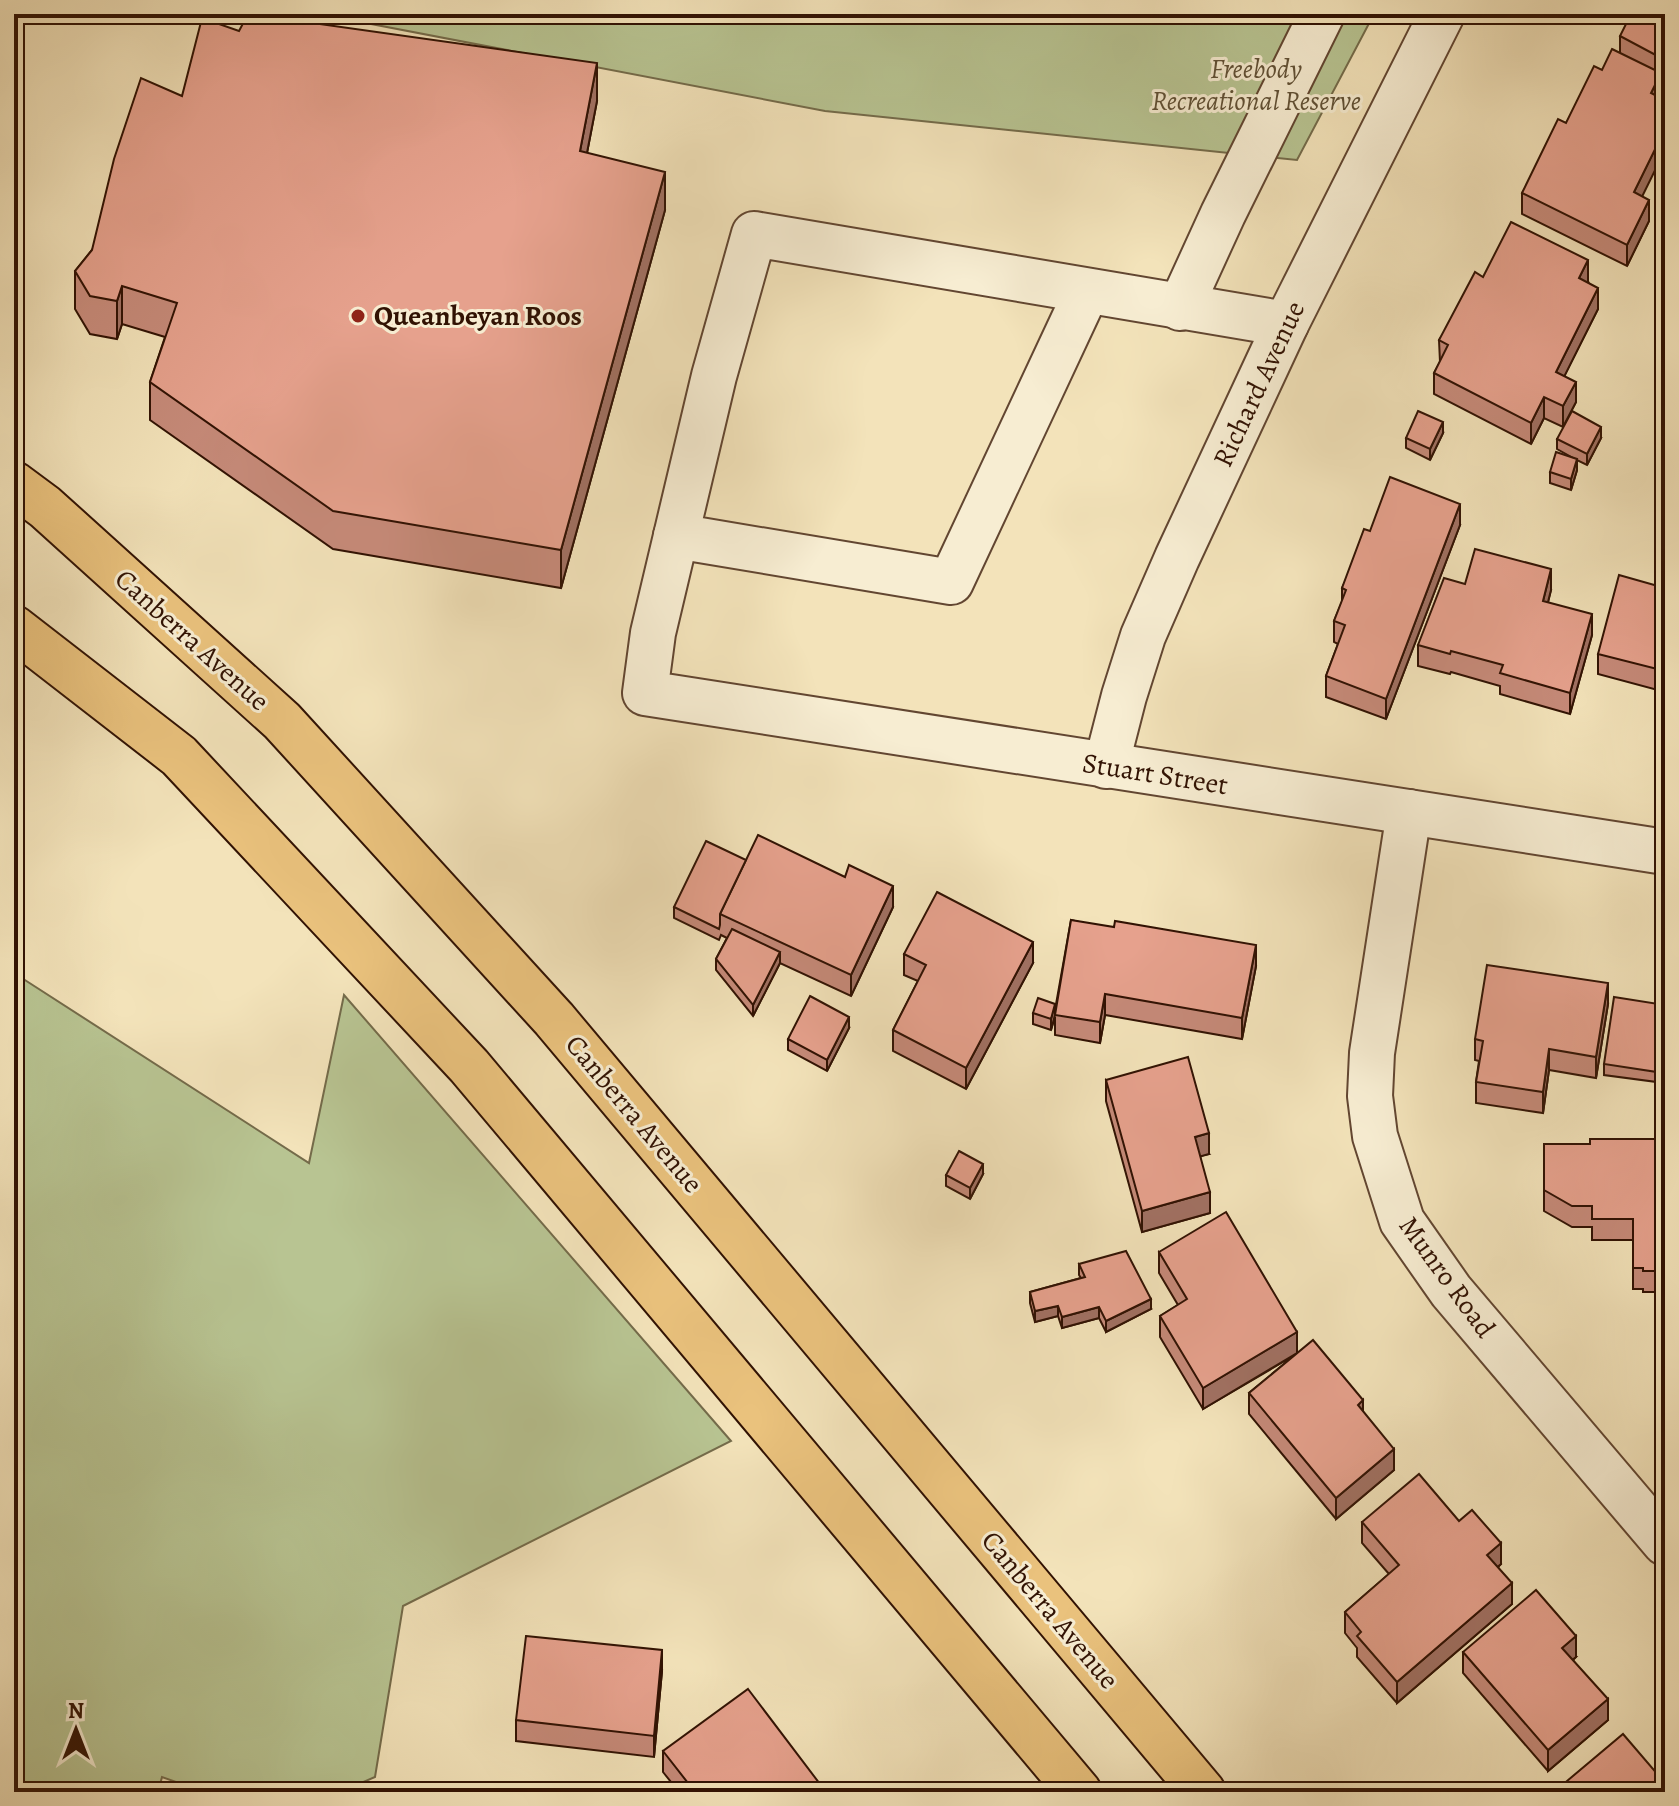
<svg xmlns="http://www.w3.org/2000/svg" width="1679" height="1806" font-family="Alegreya,serif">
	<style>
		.green { fill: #b8c492; stroke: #746b4a; stroke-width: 2 }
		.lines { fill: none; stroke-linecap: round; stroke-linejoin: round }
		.minor-casing { stroke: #624631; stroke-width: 48 }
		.highway-casing { stroke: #311203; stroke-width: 48 }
		.minor { stroke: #f7edd2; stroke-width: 44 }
		.highway { stroke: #eac27d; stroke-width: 44 }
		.wall { fill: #c68a79; stroke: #311203; stroke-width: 2 }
		.shaded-wall { fill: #a17163; stroke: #311203; stroke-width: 2 }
		.building { fill: #e6a18d; stroke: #311203; stroke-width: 2 }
		.poi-dot { fill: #8f2418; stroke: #f7edd2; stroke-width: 3 }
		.labels { text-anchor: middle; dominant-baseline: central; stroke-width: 6; stroke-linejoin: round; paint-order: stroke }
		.park-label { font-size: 28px; font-style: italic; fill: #605035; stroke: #f7edd2 }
		.poi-label { font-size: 28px; font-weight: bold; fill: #311203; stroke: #f7edd2; text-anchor: start }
		.street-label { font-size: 28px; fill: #311203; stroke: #f7edd2 }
	</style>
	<rect width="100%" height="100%" fill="#f3e3ba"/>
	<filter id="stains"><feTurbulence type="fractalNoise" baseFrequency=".0025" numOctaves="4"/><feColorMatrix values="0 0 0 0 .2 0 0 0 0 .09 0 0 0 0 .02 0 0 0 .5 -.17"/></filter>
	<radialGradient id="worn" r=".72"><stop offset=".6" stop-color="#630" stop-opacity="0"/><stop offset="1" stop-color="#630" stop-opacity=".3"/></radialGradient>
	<g class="green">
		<polygon points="319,14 1374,14 1297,160 825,111"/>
		<polygon points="14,973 309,1163 344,995 731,1441 403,1606 375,1777 340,1792 204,1792 162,1777 158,1792 14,1792"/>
	</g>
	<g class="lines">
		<g class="minor-casing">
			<g id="minor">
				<polyline points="1087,291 951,582 676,536 714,376 754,234 1286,324"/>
				<polyline points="1180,308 1223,214 1322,14"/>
				<polyline points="676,536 653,633 645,693 1665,852"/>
				<polyline points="1106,766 1124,696 1143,636 1177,558 1286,324 1442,14"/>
				<polyline points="1409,812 1372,1053 1370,1096 1375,1136 1402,1221 1451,1291 1665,1543"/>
			</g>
		</g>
		<g class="highway-casing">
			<g id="highway">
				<polyline points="14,484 45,507 282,721 554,1019 1203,1792"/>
				<polyline points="14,628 179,756 469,1066 1079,1792"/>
			</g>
		</g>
		<use href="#minor" class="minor"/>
		<use href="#highway" class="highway"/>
	</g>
	<g class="wall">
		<polygon points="1665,14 1665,80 1661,78 1661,94 1642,196 1649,221 1627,266 1522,214 1522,193 1566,123 1602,70 1620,53 1620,36"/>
		<polygon points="239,31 597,101 587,153 665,210 561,588 333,549 150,420 150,382 165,337 122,324 117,339 90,334 75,309 75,271 92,250 182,96"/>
		<polygon points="1483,277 1588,281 1598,309 1564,376 1576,402 1563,427 1544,418 1531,444 1434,394 1434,373 1440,362 1439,340"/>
		<polygon points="1443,433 1430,460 1406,448 1406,438"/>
		<polygon points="1601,438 1587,465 1577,460 1577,470 1571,490 1550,483 1550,472 1573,458 1557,449 1557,439"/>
		<polygon points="1460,525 1386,719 1326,697 1326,676 1338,644 1334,642 1334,621 1342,602 1342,588 1370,531"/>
		<polygon points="1465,584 1551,590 1548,602 1592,635 1570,714 1500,694 1500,686 1451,672 1450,674 1418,666 1418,645"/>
		<polygon points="1665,588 1665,692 1598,674 1598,654"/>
		<polygon points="746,860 893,907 851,996 780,963 753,1016 716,970 716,959 727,938 721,935 719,940 674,918 674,907"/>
		<polygon points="1071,920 1256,966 1242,1039 1105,1015 1100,1043 1055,1035 1055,1017 1051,1030 1033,1024 1033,1013 1055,1010"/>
		<polygon points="904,954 1033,963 966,1089 893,1051 893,1030 918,981 904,975"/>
		<polygon points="1608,1004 1596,1078 1549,1070 1543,1113 1476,1103 1476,1082 1479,1061 1475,1060 1475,1039"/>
		<polygon points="1665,1005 1657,1082 1604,1075 1604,1064"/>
		<polygon points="849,1028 827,1071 788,1050 788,1039"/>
		<polygon points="1106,1080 1209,1154 1200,1156 1210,1213 1142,1232 1106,1101"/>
		<polygon points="1665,1139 1665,1292 1643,1292 1643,1289 1633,1289 1633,1240 1592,1240 1592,1227 1572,1227 1544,1211 1544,1144 1590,1144"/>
		<polygon points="983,1174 970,1199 946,1186 946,1175"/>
		<polygon points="1159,1252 1297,1353 1363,1412 1394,1470 1336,1519 1249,1414 1249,1393 1295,1355 1203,1409 1160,1337 1160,1316 1178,1305 1159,1273"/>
		<polygon points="1079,1264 1151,1309 1106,1332 1099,1318 1062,1328 1058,1316 1035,1322 1030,1303 1030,1292 1081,1278 1079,1275"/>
		<polygon points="1459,1521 1501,1564 1498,1567 1512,1604 1397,1703 1357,1657 1357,1648 1345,1633 1345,1612 1389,1574 1362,1543 1362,1522"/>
		<polygon points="1463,1652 1576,1657 1573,1660 1608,1720 1548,1771 1463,1673"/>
		<polygon points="662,1671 654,1757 516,1741 516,1720"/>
		<polygon points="663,1751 826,1792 679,1792 663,1772"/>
	</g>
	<g class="shaded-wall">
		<polygon points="597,63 597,101 580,189 580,151"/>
		<polygon points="1661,73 1661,94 1651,114 1651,93"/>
		<polygon points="1665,129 1665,150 1634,213 1634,192"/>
		<polygon points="665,172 665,210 561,588 561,550"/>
		<polygon points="1649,200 1649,221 1627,266 1627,245"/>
		<polygon points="1588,260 1588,281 1579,299 1579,278"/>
		<polygon points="122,286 122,324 117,339 117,301"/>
		<polygon points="1598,288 1598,309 1556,393 1556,372"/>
		<polygon points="1576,382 1576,402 1563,427 1563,406"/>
		<polygon points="1544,397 1544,418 1531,444 1531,423"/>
		<polygon points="1443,422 1443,433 1430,460 1430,449"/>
		<polygon points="1601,427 1601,438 1587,465 1587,454"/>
		<polygon points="1577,459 1577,470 1571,490 1571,479"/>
		<polygon points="1460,504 1460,525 1386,719 1386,699"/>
		<polygon points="1551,569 1551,590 1543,622 1543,601"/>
		<polygon points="1592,614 1592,635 1570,714 1570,693"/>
		<polygon points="893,886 893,907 851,996 851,975"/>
		<polygon points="1033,942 1033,963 966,1089 966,1068"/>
		<polygon points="1256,945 1256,966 1242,1039 1242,1018"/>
		<polygon points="780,952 780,963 753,1016 753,1005"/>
		<polygon points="1608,983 1608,1004 1596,1078 1596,1057"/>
		<polygon points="1105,994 1105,1015 1100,1043 1100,1022"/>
		<polygon points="1055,1004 1055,1015 1051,1030 1051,1019"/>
		<polygon points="849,1017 849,1028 827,1071 827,1060"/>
		<polygon points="1665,1019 1665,1030 1657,1082 1657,1072"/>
		<polygon points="1549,1049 1549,1070 1543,1113 1543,1092"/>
		<polygon points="1209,1133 1209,1154 1195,1158 1195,1137"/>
		<polygon points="983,1164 983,1174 970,1199 970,1188"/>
		<polygon points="1210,1192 1210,1213 1142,1232 1142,1211"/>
		<polygon points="1151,1299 1151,1309 1106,1332 1106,1321"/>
		<polygon points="1058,1306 1058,1316 1035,1322 1035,1311"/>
		<polygon points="1099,1307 1099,1318 1062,1328 1062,1317"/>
		<polygon points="1297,1332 1297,1353 1203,1409 1203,1388"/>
		<polygon points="1363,1400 1363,1421 1358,1405"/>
		<polygon points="1394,1449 1394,1470 1336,1519 1336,1498"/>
		<polygon points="1501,1543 1501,1564 1487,1576 1487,1555"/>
		<polygon points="1512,1583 1512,1604 1397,1703 1397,1682"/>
		<polygon points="1576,1636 1576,1657 1562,1668 1562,1648"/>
		<polygon points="662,1650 662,1671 654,1757 654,1736"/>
		<polygon points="1608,1699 1608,1720 1548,1771 1548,1750"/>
	</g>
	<g class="building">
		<polygon points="248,14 597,63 580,151 665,172 561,550 333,511 150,382 177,303 122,286 117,301 90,296 75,271 92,250 114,159 141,78 182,96 202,18 239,31"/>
		<polygon points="1631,14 1665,14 1665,60 1620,36"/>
		<polygon points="1612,49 1661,73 1651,93 1665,100 1665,129 1634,192 1649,200 1627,245 1522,193 1558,119 1566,123 1594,66 1602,70"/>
		<polygon points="1511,222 1588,260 1579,278 1598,288 1556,372 1576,382 1563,406 1544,397 1531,423 1434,373 1448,345 1439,340 1475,272 1483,277"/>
		<polygon points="1418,411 1443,422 1430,449 1406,438"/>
		<polygon points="1572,411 1601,427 1587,454 1557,439"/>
		<polygon points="1556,452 1577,459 1571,479 1550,472"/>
		<polygon points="1390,477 1460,504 1386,699 1326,676 1345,625 1334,621 1346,590 1342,588 1364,529 1370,531"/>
		<polygon points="1475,549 1551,569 1543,601 1592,614 1570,693 1500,673 1503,665 1451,651 1450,654 1418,645 1444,578 1465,584"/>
		<polygon points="1619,575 1665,588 1665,671 1598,654"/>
		<polygon points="758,835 845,877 849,865 893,886 851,975 720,914"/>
		<polygon points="706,841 746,860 720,914 720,925 719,929 674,907"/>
		<polygon points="937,892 1033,942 966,1068 893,1030 926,965 904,954"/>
		<polygon points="1071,920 1114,927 1115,921 1256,945 1242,1018 1105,994 1100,1022 1055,1015"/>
		<polygon points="732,929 780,952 753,1005 716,959"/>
		<polygon points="1487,965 1608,983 1596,1057 1549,1049 1543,1092 1476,1082 1483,1041 1475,1039"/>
		<polygon points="810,996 849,1017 827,1060 788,1039"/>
		<polygon points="1614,997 1665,1005 1665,1019 1657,1072 1604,1064"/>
		<polygon points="1038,998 1055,1004 1051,1019 1033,1013"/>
		<polygon points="1188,1057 1209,1133 1195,1137 1210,1192 1142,1211 1106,1080"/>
		<polygon points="1590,1139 1665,1139 1665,1271 1643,1271 1643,1268 1633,1268 1633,1219 1592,1219 1592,1206 1572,1206 1544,1190 1544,1144 1590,1144"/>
		<polygon points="959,1151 983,1164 970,1188 946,1175"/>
		<polygon points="1226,1212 1297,1332 1203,1388 1160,1316 1187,1299 1159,1252"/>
		<polygon points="1126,1251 1151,1299 1106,1321 1099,1307 1062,1317 1058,1306 1035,1311 1030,1292 1085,1277 1079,1264"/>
		<polygon points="1313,1340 1363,1400 1358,1405 1394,1449 1336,1498 1249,1393"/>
		<polygon points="1419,1474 1459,1521 1472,1510 1501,1543 1487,1555 1512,1583 1397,1682 1357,1636 1361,1632 1345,1612 1399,1565 1362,1522"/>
		<polygon points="1536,1590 1576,1636 1562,1648 1608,1699 1548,1750 1463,1652"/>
		<polygon points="526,1636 662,1650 654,1736 516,1720"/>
		<polygon points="748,1689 826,1792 695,1792 663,1751"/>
		<polygon points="1623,1734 1665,1783 1665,1792 1561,1792 1570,1784 1567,1781"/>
	</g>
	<circle class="poi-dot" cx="358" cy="316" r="8"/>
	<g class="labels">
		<g class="park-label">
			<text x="1256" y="69">Freebody<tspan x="1256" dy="32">Recreational Reserve</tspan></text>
		</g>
		<g class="poi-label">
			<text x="374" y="316">Queanbeyan Roos</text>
		</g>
		<g class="street-label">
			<text transform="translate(1259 384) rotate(-65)">Richard Avenue</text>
			<text transform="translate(192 640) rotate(42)">Canberra Avenue</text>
			<text transform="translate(1155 774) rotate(9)">Stuart Street</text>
			<text transform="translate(634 1114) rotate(50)">Canberra Avenue</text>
			<text transform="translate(1447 1277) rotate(54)">Munro Road</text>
			<text transform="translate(1050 1610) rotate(50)">Canberra Avenue</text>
		</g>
	</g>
	<rect width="1679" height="1806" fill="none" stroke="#f3e3ba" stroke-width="48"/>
	<rect x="16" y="16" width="1647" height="1774" fill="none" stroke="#311203" stroke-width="4"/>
	<rect x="24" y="24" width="1631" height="1758" fill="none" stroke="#311203" stroke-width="2"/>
	<g transform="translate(76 1730)" stroke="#f7edd2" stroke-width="6" paint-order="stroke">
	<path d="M0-6L14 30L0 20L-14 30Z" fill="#311203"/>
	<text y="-12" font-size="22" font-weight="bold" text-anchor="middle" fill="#311203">N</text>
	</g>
	<rect width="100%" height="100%" filter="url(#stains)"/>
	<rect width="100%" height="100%" fill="url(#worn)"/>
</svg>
